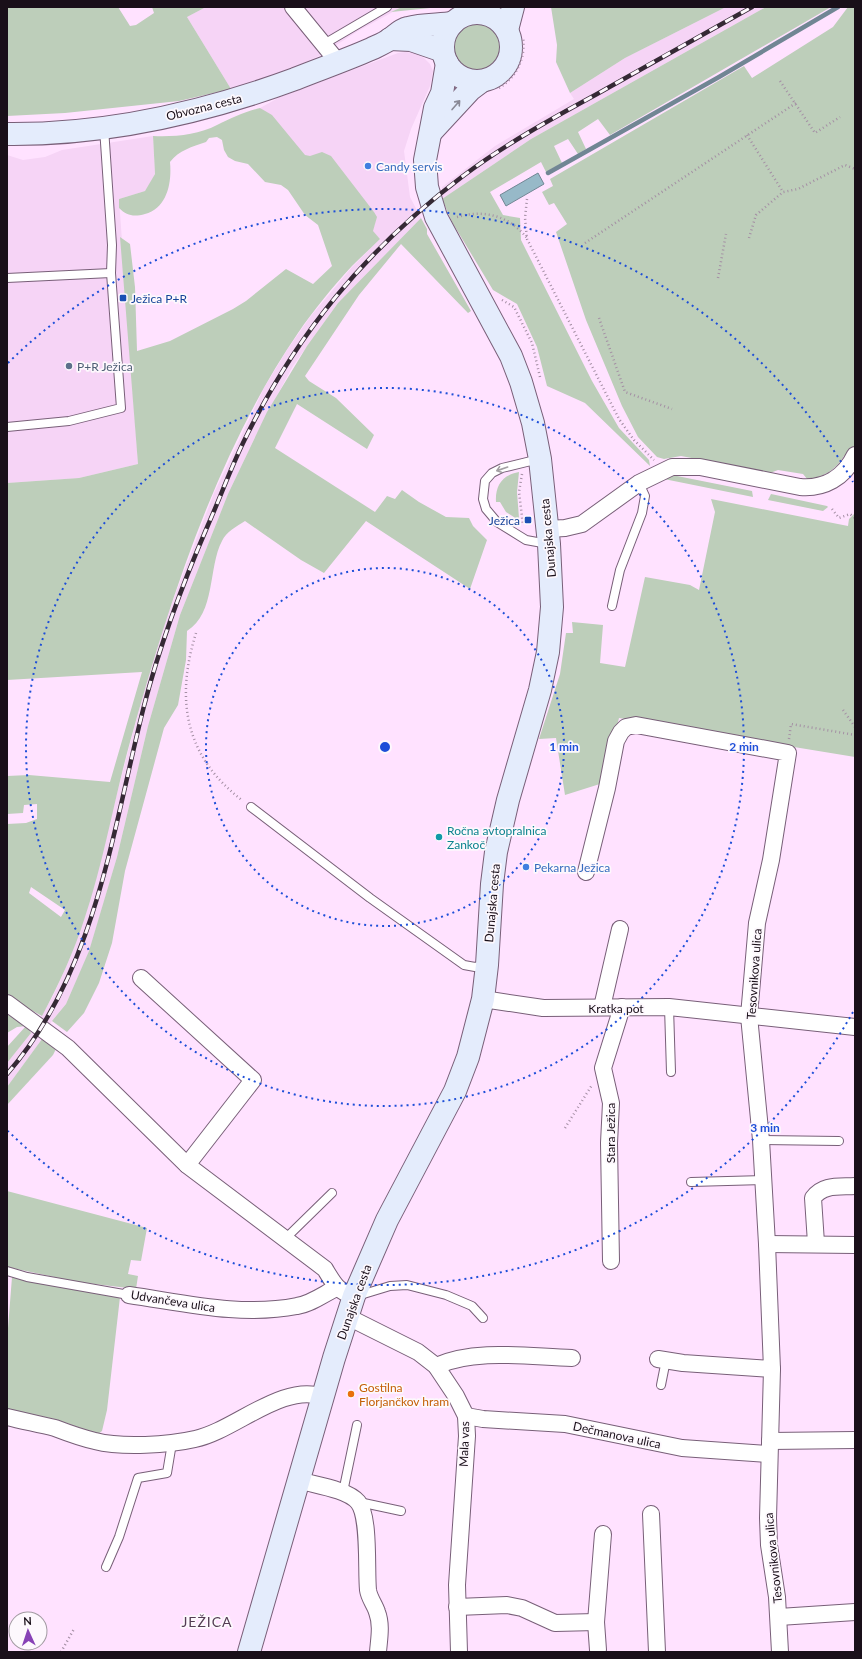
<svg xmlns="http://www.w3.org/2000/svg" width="862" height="1659" font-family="Lato,sans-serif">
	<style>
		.built { fill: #f6d4f6 }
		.green { fill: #bdceba; fill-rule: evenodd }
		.water { fill: #97b9c8; stroke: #718694 }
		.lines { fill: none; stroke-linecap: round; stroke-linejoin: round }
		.stream { stroke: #718694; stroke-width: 4.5 }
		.lane-casing { stroke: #785f78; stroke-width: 10 }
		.street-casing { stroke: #785f78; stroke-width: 18 }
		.secondary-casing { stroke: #785f78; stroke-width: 24 }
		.path { stroke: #a48fa4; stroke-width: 2.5; stroke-dasharray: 1 3; stroke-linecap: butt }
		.lane { stroke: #fff; stroke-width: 8 }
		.street { stroke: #fff; stroke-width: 16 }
		.secondary { stroke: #e4ecfc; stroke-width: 22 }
		.rail-casing { stroke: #352935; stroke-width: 4.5 }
		.rail { stroke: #fdf8fd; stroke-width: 3; stroke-dasharray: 9; stroke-linecap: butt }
		.oneway { stroke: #898996 }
		.oneway2 { stroke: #a39fa3 }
		.ring { fill: none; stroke: #1d4ed8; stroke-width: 2; stroke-dasharray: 2 4 }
		.shop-dot { fill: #3f7fe0; stroke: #fdf8fd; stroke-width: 1.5 }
		.transit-dot { fill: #1a4fb4; stroke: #fdf8fd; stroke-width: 1.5 }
		.service-dot { fill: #5c6f8a; stroke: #fdf8fd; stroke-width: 1.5 }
		.culture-dot { fill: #0f9aa8; stroke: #fdf8fd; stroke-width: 1.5 }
		.food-dot { fill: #e8710a; stroke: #fdf8fd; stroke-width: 1.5 }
		.labels { text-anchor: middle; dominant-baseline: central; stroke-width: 3.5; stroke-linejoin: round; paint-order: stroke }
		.street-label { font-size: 12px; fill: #190f19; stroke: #fdf8fd }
		.shop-label { font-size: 12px; fill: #366cbe; stroke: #fdf8fd; text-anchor: start }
		.transit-label { font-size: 12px; fill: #164399; stroke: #fdf8fd; text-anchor: start }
		.service-label { font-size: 12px; fill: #4e5e75; stroke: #fdf8fd; text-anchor: start }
		.culture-label { font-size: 12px; fill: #0d838f; stroke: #fdf8fd; text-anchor: start }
		.food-label { font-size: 12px; fill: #c56008; stroke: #fdf8fd; text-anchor: start }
		.quarter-label { font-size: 14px; letter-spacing: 1px; fill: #543d54; stroke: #fdf8fd }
		.centre { fill: #1d4ed8; stroke: #fdf8fd; stroke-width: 2 }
		.ring-label { font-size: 12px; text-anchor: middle; font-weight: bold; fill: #1d4ed8; stroke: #fdf8fd; stroke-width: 3.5; stroke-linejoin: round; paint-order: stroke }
	</style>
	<rect width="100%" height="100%" fill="#ffe2ff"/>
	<g class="built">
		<polygon points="206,7 402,7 358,31 321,55 286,71 231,89 187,17"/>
		<polygon points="726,7 766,7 531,139 442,199 442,187 495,146 574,99 570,93 625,58"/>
		<polygon points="405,52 414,53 424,58 430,64 433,71 430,86 411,129 404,151 410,197 421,218 338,303 293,366 257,433 228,494 180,615 148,726 117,857 89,952 66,1004 52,1021 42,1039 7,1087 7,1063 31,1033 53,996 70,958 85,916 142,698 167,616 214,493 264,388 287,350 310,317 352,267 380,239 372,231 375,224 374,212 368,205 327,203 260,108 280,97 398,53"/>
		<polygon points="153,136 155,174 150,184 145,191 119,199 138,464 79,478 7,483 7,155 23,160 45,157 62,150"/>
	</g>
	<g class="green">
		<polygon points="7,7 118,7 130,26 136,25 154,13 152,7 206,7 187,17 231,89 179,101 65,113 7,116"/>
		<polygon points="402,7 440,7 391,12"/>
		<polygon points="551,7 726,7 625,58 570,93 556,62 557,45"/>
		<polygon points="766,7 831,7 610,135 598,119 578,132 586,149 578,154 568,139 554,146 562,163 546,172 541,162 490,192 503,215 520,218 521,240 592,381 619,428 649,460 650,466 585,403 547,386 537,347 517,304 493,290 452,222 442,199 531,139"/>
		<path d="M848 7H855V455L853 459 844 456C836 470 823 477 808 480L803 474 778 470 770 473 681 456 664 459 657 457 638 437 622 406 586 320 556 232 567 224 554 203 549 205 542 192 553 186 550 179 744 66 752 78 833 27Z"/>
		<circle cx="477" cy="47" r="24"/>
		<path d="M260 108 272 115 305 155 310 156 322 152 331 156 374 212 377 217 373 231 380 239C371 248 361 257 352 266 334 285 313 311 298 333 217 451 168 605 130 742 114 800 104 860 85 917 74 952 59 984 42 1016L7 997V824L26 823 37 819V804L24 805 23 813 7 814V776L29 775 110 782 142 672 7 680V483L79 478 138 464 120 237 130 244 135 287 137 351 170 341 233 309 246 301 286 269 313 284 332 266 318 225 305 215 288 190 281 185 265 182 248 164 235 161 228 157 224 150 222 140 217 137 209 138 206 142C192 147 179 150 170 162 172 183 167 208 145 214 134 217 127 216 119 208V199L145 191 155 174 153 136C174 137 198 135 217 125 232 118 244 112 260 108ZM31 887 65 910 61 917 29 893Z"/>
		<path d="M421 218 427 229V234L471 311 468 313 401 244 359 295 305 376 309 381 336 398 374 435 367 449 297 404 275 448 375 512 387 496 395 499 402 490 419 502 446 517 469 518 473 526 487 540 470 589 366 521 324 573 301 560 245 521C237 526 226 532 222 541 208 567 216 613 187 631L186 660 178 705 164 728 125 871 112 943 99 983 84 1013 67 1032 52 1021 66 1004 89 951 117 857 148 726 180 615 228 494 267 412 307 346 338 303Z"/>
		<path d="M519 472 517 492 519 518 517 519 506 512 500 502H496C495 486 502 475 519 472Z"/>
		<polygon points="672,475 752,491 753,497 664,479"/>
		<polygon points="771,494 827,506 828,507 823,511 768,500"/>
		<polygon points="711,499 848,526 849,519 855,513 855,757 619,718 603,783 565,795 556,738 539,739 560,674 566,633 573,633 572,622 603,625 600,663 625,667 645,577 690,585 699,590 715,512"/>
		<polygon points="7,1011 26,1025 31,1033 7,1063 7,1047 26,1026 17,1027 7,1033"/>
		<polygon points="42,1039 56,1049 53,1055 7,1105 7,1087"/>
		<polygon points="7,1191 147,1228 141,1261 131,1260 128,1274 138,1276 136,1289 78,1282 7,1267"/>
		<polygon points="12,1277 120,1297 107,1410 102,1431 98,1434 54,1419 7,1409 7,1341"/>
	</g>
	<polygon class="water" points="538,173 544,184 506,206 500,195"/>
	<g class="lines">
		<polyline class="stream" points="548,173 719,77 838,7"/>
		<g class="lane-casing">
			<g id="lane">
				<polyline points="324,44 387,7"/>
				<polyline points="7,278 111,273"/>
				<polyline points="7,427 69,421 121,408 111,273 112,245 104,128"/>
				<polyline points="539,459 502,468 492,473 485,481 483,499 486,509 497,522 526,540 548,544"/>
				<polyline points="612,606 620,570 642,513 645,496 639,483"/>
				<polyline points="251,807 370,898 464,965 475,967 486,965"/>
				<polyline points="669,1007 671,1072"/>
				<polyline points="761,1140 839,1141"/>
				<polyline points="691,1182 764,1180"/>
				<polyline points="286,1238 332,1193"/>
				<polyline points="7,1271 27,1277 129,1295"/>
				<polyline points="357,1296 390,1286 407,1285 446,1295 472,1306 483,1318"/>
				<polyline points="661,1385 666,1360"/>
				<polyline points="343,1492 357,1425"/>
				<polyline points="359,1502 401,1511"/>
				<polyline points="106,1567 119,1537 138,1478 167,1473 172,1443"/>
			</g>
		</g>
		<g class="street-casing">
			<g id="street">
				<polyline points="293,7 338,62"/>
				<path d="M548 529 565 528 582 524 639 483 672 467H700L800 487C824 489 844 478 855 455"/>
				<polyline points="586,872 607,788 616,741 621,732 626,727 636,725 788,753 771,860 757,923 749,1016 761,1140 767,1244 772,1369 768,1518 769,1545 777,1597 780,1652"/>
				<polyline points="141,978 253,1080 187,1165"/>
				<polyline points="483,999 543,1008 669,1007 855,1027"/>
				<path d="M7 1003 68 1048 187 1165 325 1269C334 1284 337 1291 354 1296"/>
				<polyline points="602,1007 620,929"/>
				<path d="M816 1243 813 1198C823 1184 839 1187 855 1186"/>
				<polyline points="767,1244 855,1245"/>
				<polyline points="611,1261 609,1143 611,1103 603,1068 622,1007"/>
				<path d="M129 1295C185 1303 241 1317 297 1306 311 1304 324 1294 336 1288"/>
				<polyline points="348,1317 418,1352 436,1366 456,1396 466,1416 467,1436 457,1585 459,1652"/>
				<polyline points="658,1359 683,1363 772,1369"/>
				<path d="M436 1366C475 1348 530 1357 572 1358"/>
				<polyline points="466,1416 483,1419 565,1424 682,1448 769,1454"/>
				<path d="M7 1417C23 1421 39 1424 55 1428 68 1433 82 1438 95 1441 122 1448 169 1445 195 1439 234 1431 283 1382 323 1397"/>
				<polyline points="770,1441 855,1440"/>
				<path d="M298 1480C314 1485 347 1489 358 1502 370 1516 366 1570 368 1590 369 1598 375 1605 377 1612 382 1625 379 1639 378 1652"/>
				<polyline points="651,1514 657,1652"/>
				<polyline points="457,1607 507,1605 522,1608 555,1623 596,1622"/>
				<polyline points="779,1617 855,1612"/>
				<polyline points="598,1650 596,1622 603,1534"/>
			</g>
		</g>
		<g class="secondary-casing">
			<g id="secondary">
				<circle cx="477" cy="47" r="34"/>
				<polyline points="507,30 513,7"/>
				<polyline points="390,39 411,40 443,51"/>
				<polyline points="432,131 470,90 482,81"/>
				<path d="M7 134C106 135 203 113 295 79 320 69 346 60 371 49 377 46 385 43 390 39 396 35 400 30 408 28 422 24 438 25 453 23"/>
				<polyline points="249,1652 334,1358 354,1296 387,1220 455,1091 468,1057 483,999 487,965 492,884 496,852 508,800 540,690 548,652 552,607 549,544 540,459 533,423 521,382 511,356 436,217 427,187 425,160 435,108 442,93 447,63"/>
			</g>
		</g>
		<g class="path">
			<polyline points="780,81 815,133 840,117"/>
			<path d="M499 88C516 78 526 58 523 38"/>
			<polyline points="747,135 783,192"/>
			<polyline points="527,199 525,218 527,239 619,419 634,440 654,460"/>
			<path d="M457 217C485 209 509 216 527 238"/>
			<polyline points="749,238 756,215 783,192 798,189 845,165 855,169"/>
			<polyline points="585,243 796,103"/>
			<polyline points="718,278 726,234"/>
			<polyline points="502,300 514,307 532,343 540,377"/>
			<polyline points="599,318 625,392 672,409"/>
			<polyline points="522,474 519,492 523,525"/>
			<polyline points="832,509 839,518 850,514 855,518"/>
			<path d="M196 633C175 700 185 757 243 801"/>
			<polyline points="843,710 855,727"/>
			<polyline points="789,739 791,724 855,735"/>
			<polyline points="565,1128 592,1085"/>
			<polyline points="61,1652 74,1629"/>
		</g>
		<use href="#lane" class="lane"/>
		<use href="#street" class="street"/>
		<use href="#secondary" class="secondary"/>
		<g class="rail-casing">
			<path id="rail" d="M7 1074C96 972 112 832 144 706 160 644 183 583 208 525 220 498 230 470 243 443 296 334 365 250 463 176 504 145 551 119 597 94 648 65 700 36 752 7"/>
		</g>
		<use href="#rail" class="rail"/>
	</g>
	<defs><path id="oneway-shaft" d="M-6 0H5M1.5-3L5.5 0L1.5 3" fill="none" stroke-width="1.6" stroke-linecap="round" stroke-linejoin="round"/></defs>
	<use class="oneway" href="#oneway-shaft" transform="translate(456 105) rotate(-49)"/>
	<use class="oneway2" href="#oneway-shaft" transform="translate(502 469) rotate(161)"/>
	<g class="ring">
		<circle cx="385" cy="747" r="179"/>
		<circle cx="385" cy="747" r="359"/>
		<path d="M853 1012A538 538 0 0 1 8 1131M8 363A538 538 0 0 1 853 482"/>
	</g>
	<g class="shop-dot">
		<circle cx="368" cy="166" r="4"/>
		<circle cx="526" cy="867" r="4"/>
	</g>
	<g class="transit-dot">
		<rect x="119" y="294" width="8" height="8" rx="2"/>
		<rect x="524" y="516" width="8" height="8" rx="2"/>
	</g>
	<circle class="service-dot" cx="69" cy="366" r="4"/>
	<circle class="culture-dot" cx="439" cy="837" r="4"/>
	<circle class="food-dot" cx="351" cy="1394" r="4"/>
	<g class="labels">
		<g class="street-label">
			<text transform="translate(204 107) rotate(-14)">Obvozna cesta</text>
			<text transform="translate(548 538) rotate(-95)">Dunajska cesta</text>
			<text transform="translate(492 903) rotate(-85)">Dunajska cesta</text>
			<text transform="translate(754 974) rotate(-86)">Tesovnikova ulica</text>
			<text x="616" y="1008">Kratka pot</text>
			<text transform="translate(610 1133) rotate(-90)">Stara Ježica</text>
			<text transform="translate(173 1301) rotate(9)">Udvančeva ulica</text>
			<text transform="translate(354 1302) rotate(-70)">Dunajska cesta</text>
			<text transform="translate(617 1435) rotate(12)">Dečmanova ulica</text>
			<text transform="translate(464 1444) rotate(-88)">Mala vas</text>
			<text transform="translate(773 1558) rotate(-96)">Tesovnikova ulica</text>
		</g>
		<g class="shop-label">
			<text x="376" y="166">Candy servis</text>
			<text x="534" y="867">Pekarna Ježica</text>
		</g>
		<g class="transit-label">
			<text x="131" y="298">Ježica P+R</text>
			<text x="520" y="520" text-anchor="end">Ježica</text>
		</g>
		<g class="service-label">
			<text x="77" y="366">P+R Ježica</text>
		</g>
		<g class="culture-label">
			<text x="447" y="830">Ročna avtopralnica<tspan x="447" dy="14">Zankoč</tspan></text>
		</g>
		<g class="food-label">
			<text x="359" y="1387">Gostilna<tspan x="359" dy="14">Florjančkov hram</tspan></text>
		</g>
		<g class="quarter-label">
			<text x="207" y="1621">JEŽICA</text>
		</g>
	</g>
	<circle cx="385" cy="747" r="6" class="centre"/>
	<g class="ring-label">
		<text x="564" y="751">1 min</text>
		<text x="744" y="751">2 min</text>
		<text x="765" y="1132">3 min</text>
	</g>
	<rect width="862" height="1659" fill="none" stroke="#190f19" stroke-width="16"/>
	<g transform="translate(28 1631) rotate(357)"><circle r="19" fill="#fdf8fd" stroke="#a29ba2"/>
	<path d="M0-3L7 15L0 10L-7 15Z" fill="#8742b6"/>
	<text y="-6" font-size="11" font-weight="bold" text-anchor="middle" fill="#190f19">N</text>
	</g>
</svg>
